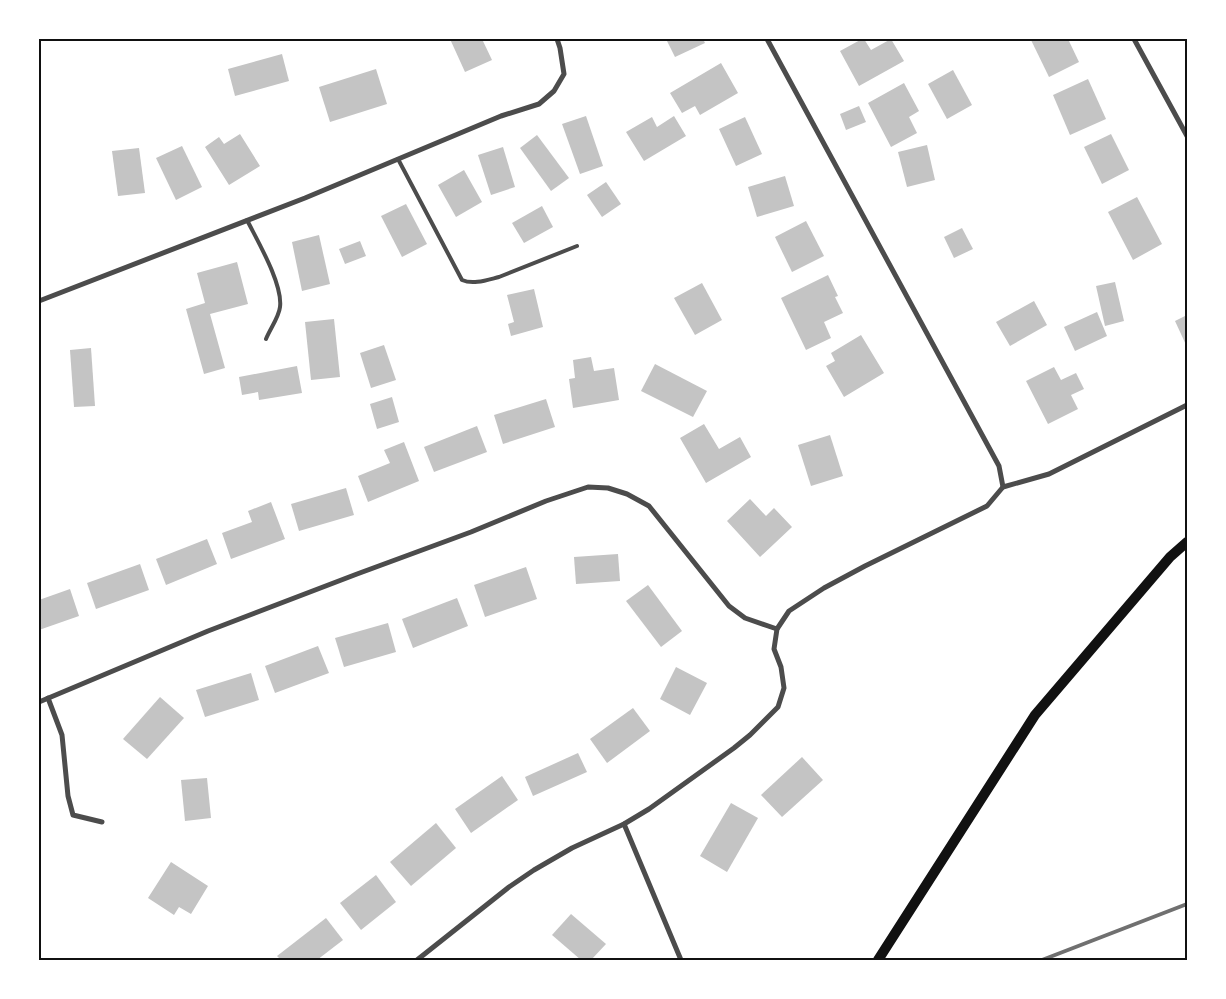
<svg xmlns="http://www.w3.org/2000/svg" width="1226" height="999" font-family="'Varela Round',sans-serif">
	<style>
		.building { fill: #c4c4c4 }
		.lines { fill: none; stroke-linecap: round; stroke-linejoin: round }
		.service { stroke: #4c4c4c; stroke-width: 4 }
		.minor { stroke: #4c4c4c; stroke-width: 5 }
		.secondary { stroke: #111; stroke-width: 10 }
		.rail { stroke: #707070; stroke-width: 4 }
		.neatline { fill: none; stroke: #111; stroke-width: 2 }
	</style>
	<rect width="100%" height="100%" fill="#fff"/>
	<g class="building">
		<polygon points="450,39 482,39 492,60 465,72"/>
		<polygon points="666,39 703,39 705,43 675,57"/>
		<polygon points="862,39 864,39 871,50 891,39 904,61 859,86 840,51"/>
		<polygon points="1033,39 1068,39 1079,62 1049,77 1031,40"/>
		<polygon points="282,54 289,81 235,96 228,69"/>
		<polygon points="721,63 738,93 700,115 695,106 682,113 670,93"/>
		<polygon points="376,69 387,104 330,122 319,87"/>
		<polygon points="953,70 972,105 947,119 928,84"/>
		<polygon points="1088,79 1106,119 1070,135 1053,95"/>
		<polygon points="904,83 919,111 909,117 917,133 891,147 868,103"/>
		<polygon points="859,106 866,122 846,130 840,114"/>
		<polygon points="586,116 603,166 580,174 562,124"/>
		<polygon points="674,116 686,136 644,161 626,132 652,117 657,127"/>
		<polygon points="745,117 762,154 736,166 719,129"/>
		<polygon points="240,134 260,166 229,185 205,147 219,137 224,144"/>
		<polygon points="1111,134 1129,170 1102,184 1084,147"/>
		<polygon points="537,135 569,178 551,191 520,148"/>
		<polygon points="927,145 935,180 907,187 898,152"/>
		<polygon points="182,146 202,187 176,200 156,158"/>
		<polygon points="503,147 515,187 491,195 478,155"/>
		<polygon points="139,148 145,193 118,196 112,151"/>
		<polygon points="464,170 482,202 456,217 438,185"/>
		<polygon points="785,176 794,206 757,217 748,187"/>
		<polygon points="606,182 621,204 602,217 587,195"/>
		<polygon points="1137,197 1162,244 1133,260 1108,212"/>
		<polygon points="406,204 427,244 402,257 381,216"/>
		<polygon points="542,206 553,227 524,243 512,223"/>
		<polygon points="806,221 824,256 792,272 775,237"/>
		<polygon points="962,228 973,249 954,258 944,237"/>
		<polygon points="319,235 330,284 302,291 292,242"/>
		<polygon points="360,241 366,256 345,264 339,249"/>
		<polygon points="237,262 248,304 210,314 225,368 204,374 186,309 205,303 197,273"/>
		<polygon points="828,275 838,296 835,297 843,313 824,322 831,338 806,350 781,298"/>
		<polygon points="1115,282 1124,321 1105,326 1096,286"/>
		<polygon points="702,283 722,320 695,335 674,298"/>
		<polygon points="534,289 543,327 511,336 508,324 514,322 507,295"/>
		<polygon points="1034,301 1047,325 1010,346 996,322"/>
		<polygon points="1097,312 1107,336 1075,351 1064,327"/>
		<polygon points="1187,315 1187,347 1175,321"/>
		<polygon points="334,319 340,377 311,380 305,322"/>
		<polygon points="861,335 884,373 844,397 826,366 835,361 831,353"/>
		<polygon points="384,345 396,380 371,388 360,353"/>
		<polygon points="91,348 95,406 74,407 70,350"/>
		<polygon points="591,357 594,371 614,368 619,400 573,408 569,379 575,378 573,360"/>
		<polygon points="655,364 707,391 693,417 641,391"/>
		<polygon points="297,366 302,393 259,400 258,392 242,395 239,377"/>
		<polygon points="1054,367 1061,380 1076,373 1084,389 1071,395 1078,409 1048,424 1026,381"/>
		<polygon points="392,397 399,422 377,429 370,404"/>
		<polygon points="546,399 555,427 503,444 494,415"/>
		<polygon points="704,424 719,449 740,437 751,457 706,483 680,438"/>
		<polygon points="477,426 487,452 434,472 424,447"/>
		<polygon points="830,435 843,476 811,486 798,445"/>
		<polygon points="404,442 419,481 368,502 358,476 390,463 384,450"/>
		<polygon points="346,488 354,515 299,531 291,504"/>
		<polygon points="750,499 766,516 774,508 792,527 760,557 727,521"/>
		<polygon points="271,502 285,539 231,559 222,533 252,522 248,511"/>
		<polygon points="207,539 217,564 166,585 156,559"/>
		<polygon points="618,554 620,581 576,584 574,557"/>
		<polygon points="140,564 149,590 96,609 87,583"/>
		<polygon points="526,567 537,599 485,617 474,585"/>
		<polygon points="648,585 682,631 661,647 626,601"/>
		<polygon points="70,589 79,616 39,630 39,600"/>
		<polygon points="457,598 468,626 413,648 402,619"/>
		<polygon points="388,623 396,652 344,667 335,638"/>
		<polygon points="318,646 329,673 275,693 265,666"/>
		<polygon points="676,667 707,683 690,715 660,699"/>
		<polygon points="251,673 259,700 205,717 196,690"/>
		<polygon points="160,697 184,718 147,759 123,739"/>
		<polygon points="633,708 650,731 607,763 590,739"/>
		<polygon points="578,753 587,772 533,796 525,777"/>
		<polygon points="802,757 823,780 782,817 761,795"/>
		<polygon points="502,776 518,800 471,833 455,809"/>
		<polygon points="207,778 211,818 185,821 181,780"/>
		<polygon points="731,803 758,818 727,872 700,856"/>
		<polygon points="436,823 456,848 411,886 390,862"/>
		<polygon points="171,862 208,886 191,914 179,907 174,915 148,898"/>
		<polygon points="376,875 396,902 361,930 340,903"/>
		<polygon points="571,914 606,944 591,960 581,960 552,935"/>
		<polygon points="326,918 343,940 317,960 281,960 277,956"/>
	</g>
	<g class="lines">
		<g class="service">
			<path d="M398 159 462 280C473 285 487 280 499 277L577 246"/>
			<path d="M247 220C257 240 283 284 280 307 279 317 270 329 266 339"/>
		</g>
		<g class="minor">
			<polyline points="767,39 999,466 1003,487"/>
			<polyline points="1134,39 1187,136"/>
			<polyline points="39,301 305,198 501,116 539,104 554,91 564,74 560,48 557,39"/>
			<polyline points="48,698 62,735 68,796 73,815 102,822"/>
			<polyline points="39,702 208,631 357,574 471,532 546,501 588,487 608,488 627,494 649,506 729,606 745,618 777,629"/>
			<polyline points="624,824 681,960"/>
			<polyline points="417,960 509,887 534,870 572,848 624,824 649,809 734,748 750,735 778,707 784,688 781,667 774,649 777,629 789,611 824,588 865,566 987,506 1003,487 1049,474 1187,405"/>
		</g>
		<polyline class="secondary" points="878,960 1035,715 1170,557 1187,542"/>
		<polyline class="rail" points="1042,960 1187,904"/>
	</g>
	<rect width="1226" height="999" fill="none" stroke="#ffffff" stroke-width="80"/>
	<rect x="40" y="40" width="1146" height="919" class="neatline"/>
</svg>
